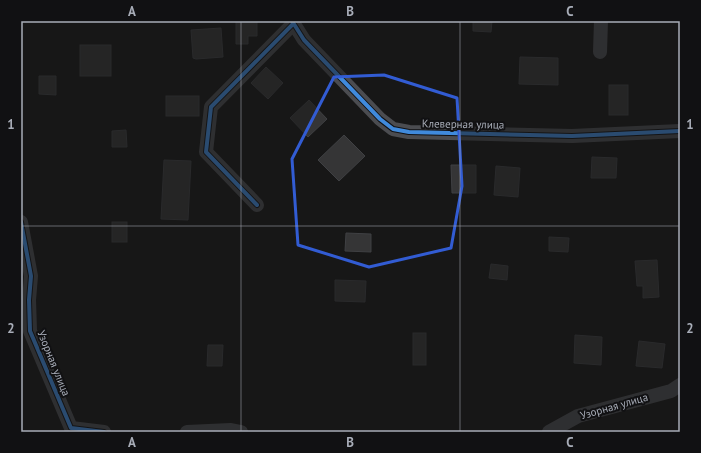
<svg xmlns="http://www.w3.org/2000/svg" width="701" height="453" font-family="'PT Sans',sans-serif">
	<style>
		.building { fill: #353536; stroke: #3f4043 }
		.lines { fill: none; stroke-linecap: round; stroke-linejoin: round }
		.street { stroke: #4b4c50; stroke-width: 14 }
		.cycleway-casing { stroke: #111113; stroke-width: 6 }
		.cycleway { stroke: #408adc; stroke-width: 4 }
		.marked { fill: none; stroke: #325cd3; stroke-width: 3; stroke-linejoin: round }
		.grid { fill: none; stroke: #a8adb8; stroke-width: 1; stroke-opacity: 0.55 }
		.labels { text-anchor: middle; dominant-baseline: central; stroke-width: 4; stroke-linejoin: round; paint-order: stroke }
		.street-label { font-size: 11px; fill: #a8adb8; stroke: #111113 }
		.neatline { fill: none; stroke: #a8adb8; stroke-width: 1.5 }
		.grid-label { font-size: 13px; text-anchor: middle; font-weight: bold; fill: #a8adb8 }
	</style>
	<rect width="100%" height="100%" fill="#171717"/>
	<g class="building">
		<polygon points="236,21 257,21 257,36 248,36 248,44 236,44"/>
		<polygon points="473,21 492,21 491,32 473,31"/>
		<polygon points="221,28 223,57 196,59 193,58 191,30"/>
		<rect x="80" y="45" width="31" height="31"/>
		<polygon points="520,57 558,58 558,85 519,84"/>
		<polygon points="266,67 283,83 268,99 251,83"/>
		<polygon points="39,76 56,76 56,95 39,94"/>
		<rect x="609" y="85" width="19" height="30"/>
		<rect x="166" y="96" width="33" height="20"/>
		<polygon points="309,100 327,119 308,137 290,118"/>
		<polygon points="126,130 127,147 112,147 112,131"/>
		<polygon points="344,135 365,156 339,181 318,160"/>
		<polygon points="592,157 617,158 616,178 591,178"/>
		<polygon points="164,160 191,161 188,220 161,219"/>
		<polygon points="451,165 476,165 476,193 452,193"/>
		<polygon points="496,166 520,168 518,197 494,195"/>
		<rect x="112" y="222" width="15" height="20"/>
		<polygon points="346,233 371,234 371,252 345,251"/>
		<polygon points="549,237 569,238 568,252 549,251"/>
		<polygon points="657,260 659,297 643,298 643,286 637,286 635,261"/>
		<polygon points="491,264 508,266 507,280 489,278"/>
		<polygon points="335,280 366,281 365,302 335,301"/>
		<rect x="413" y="333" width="13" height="32"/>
		<polygon points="575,335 602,337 601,365 574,363"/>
		<polygon points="639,341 665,344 662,368 636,366"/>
		<polygon points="208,345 223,345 222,366 207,366"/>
	</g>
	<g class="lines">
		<g class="street">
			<polyline points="292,21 304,40 380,119 393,129 409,132 572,136 680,131"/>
			<polyline points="600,52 601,21"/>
			<polyline points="257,205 206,152 211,107 293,24"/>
			<polyline points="21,222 31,276 29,300 30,331 71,428 104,432"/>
			<polyline points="187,432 231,430 241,432"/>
			<polyline points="549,432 578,416 671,391 680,385"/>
		</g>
		<g class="cycleway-casing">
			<g id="cycleway">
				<polyline points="292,21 304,40 380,119 393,129 409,132 572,136 680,131"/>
				<polyline points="257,205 206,152 211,107 293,24"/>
				<polyline points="21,222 31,276 29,300 30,331 71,428 104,432"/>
			</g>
		</g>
		<use href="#cycleway" class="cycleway"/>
	</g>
	<path d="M0 0H701V453H0ZM384 75 457 98 462 186 451 248 369 267 298 245 292 159 334 77Z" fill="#171717" fill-opacity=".55" fill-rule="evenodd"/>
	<path class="marked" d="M384 75 457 98 462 186 451 248 369 267 298 245 292 159 334 77Z"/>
	<path class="grid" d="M241 21V432M460 21V432M21 226H680"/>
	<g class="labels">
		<g class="street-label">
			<text transform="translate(463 124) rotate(1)">Клеверная улица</text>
			<text transform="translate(54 363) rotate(68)">Узорная улица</text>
			<text transform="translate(614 406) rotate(-16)">Узорная улица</text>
		</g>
	</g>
	<rect width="701" height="453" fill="none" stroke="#111113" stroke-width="44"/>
	<rect x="22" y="22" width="657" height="409" class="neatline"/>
	<g class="grid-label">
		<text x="132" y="16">A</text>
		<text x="350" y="16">B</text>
		<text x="570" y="16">C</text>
		<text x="11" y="129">1</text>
		<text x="690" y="129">1</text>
		<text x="11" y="333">2</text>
		<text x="690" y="333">2</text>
		<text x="132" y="447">A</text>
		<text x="350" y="447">B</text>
		<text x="570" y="447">C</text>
	</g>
</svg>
